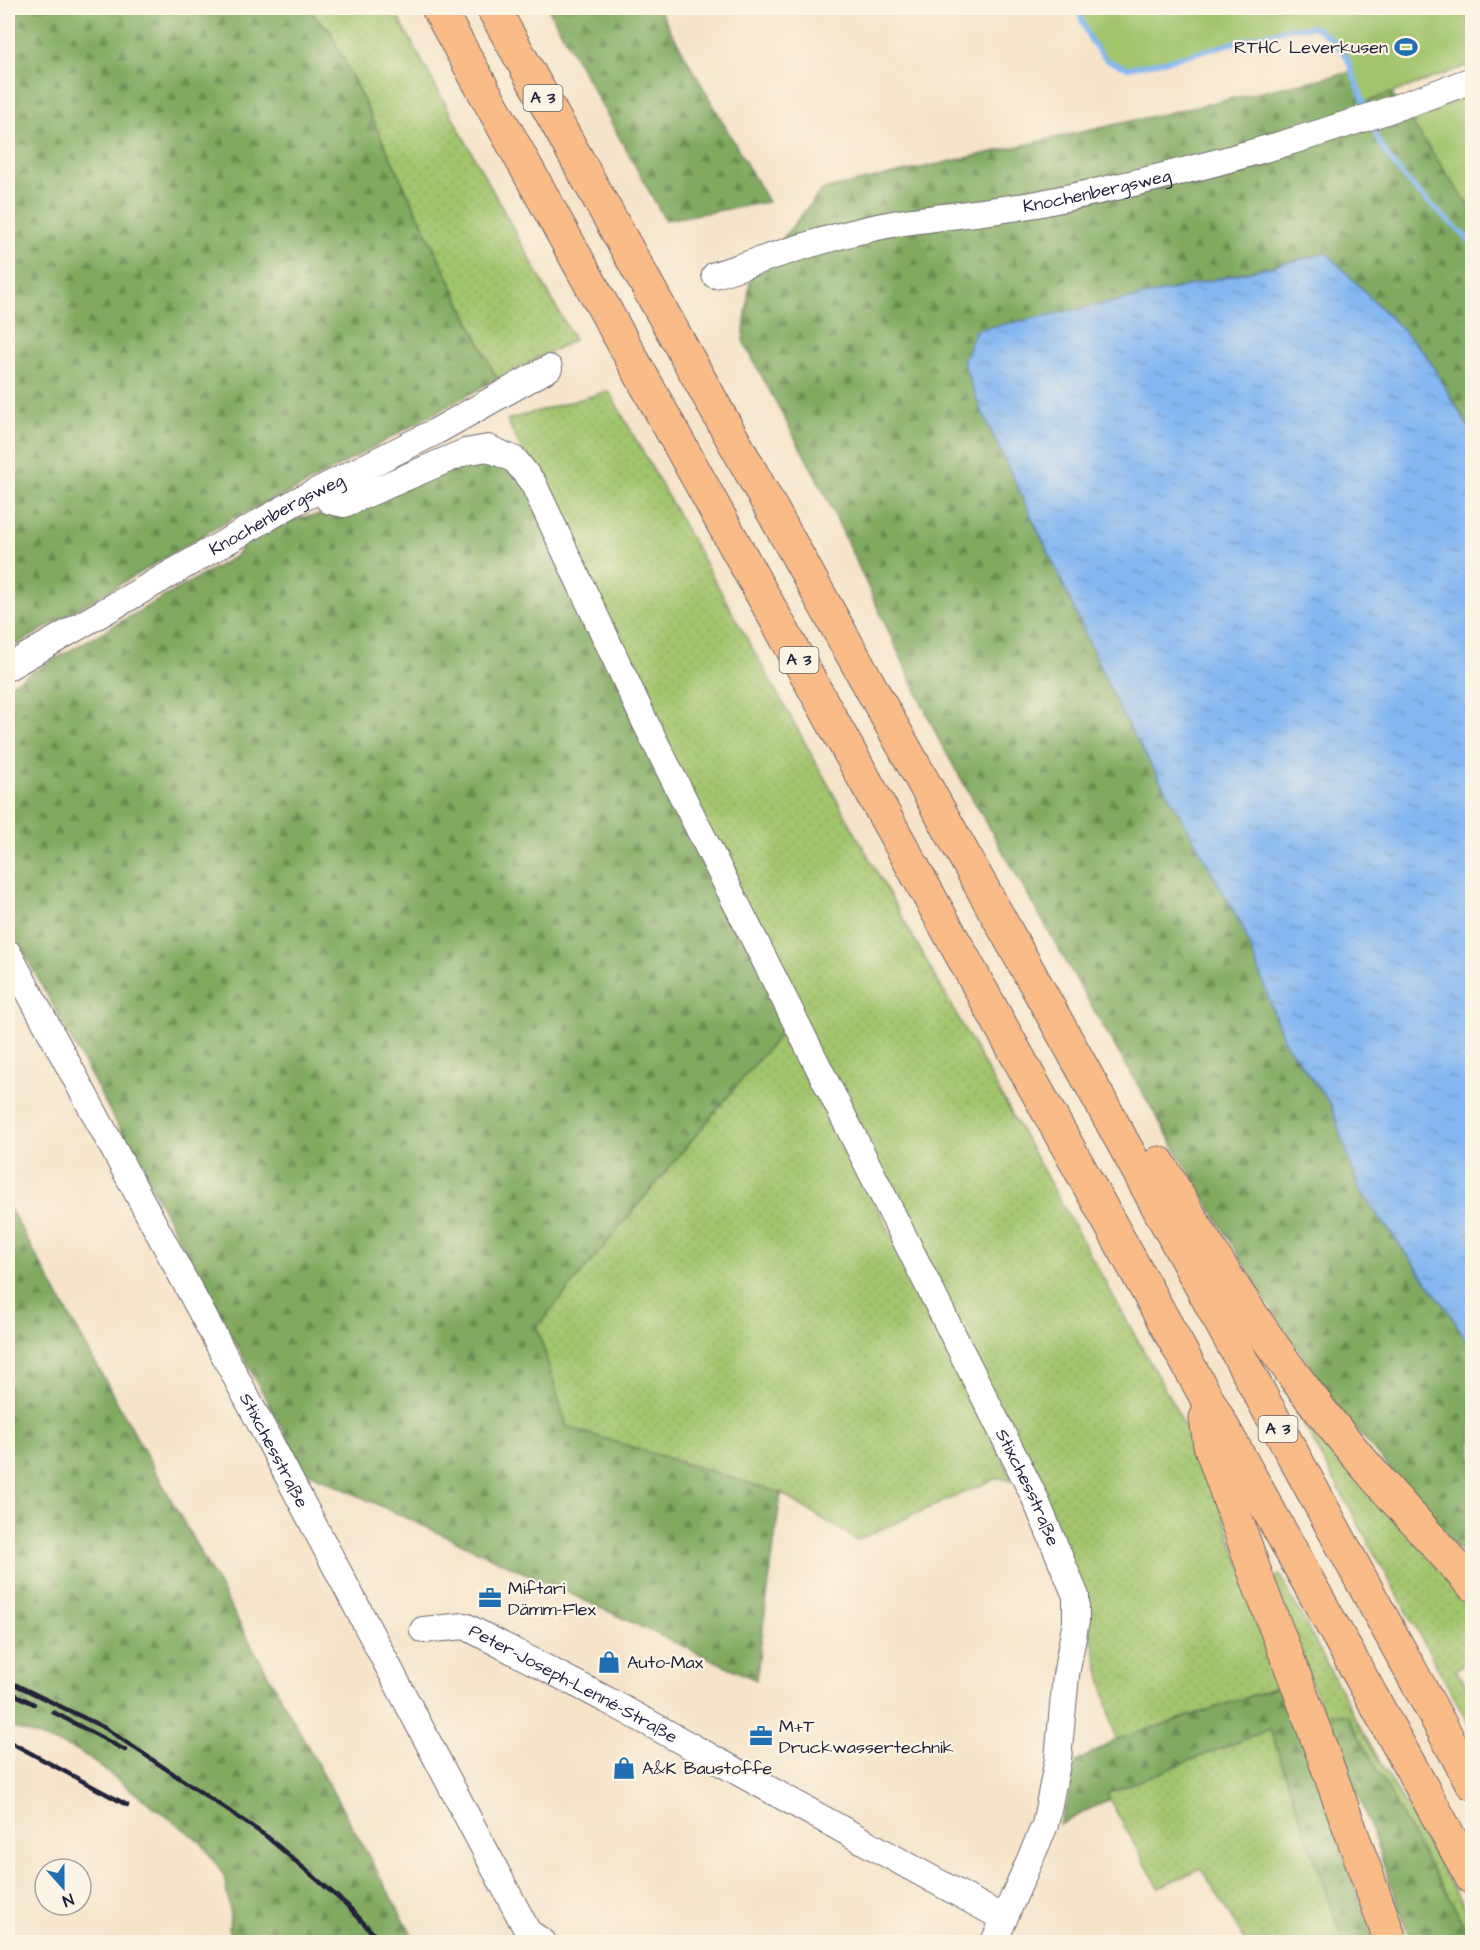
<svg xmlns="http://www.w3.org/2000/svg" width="1480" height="1950" font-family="'Architects Daughter',sans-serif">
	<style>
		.grass { fill: url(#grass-dots); stroke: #627354; stroke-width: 1.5 }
		.forest { fill: url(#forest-firs); stroke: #52664e; stroke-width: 1.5 }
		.garden { fill: #a2c46d; stroke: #627354; stroke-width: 1.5 }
		.water { fill: url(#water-ripples); stroke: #536c96; stroke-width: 1.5 }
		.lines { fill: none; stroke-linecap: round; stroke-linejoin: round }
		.stream { stroke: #84b7f1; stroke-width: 5 }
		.minor-casing { stroke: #6c666d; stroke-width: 28 }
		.highway-casing { stroke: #6c666d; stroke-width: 35 }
		.minor { stroke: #fff; stroke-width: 26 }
		.highway { stroke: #f9bc89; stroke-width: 33 }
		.rail { stroke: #22223b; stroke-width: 4.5 }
		.labels { text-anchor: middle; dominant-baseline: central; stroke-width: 4.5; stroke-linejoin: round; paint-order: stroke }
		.shield { fill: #fcf5e5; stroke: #63616e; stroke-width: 1.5 }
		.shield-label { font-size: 16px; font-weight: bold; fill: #22223b }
		.poi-label { font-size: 18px; fill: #22223b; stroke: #fcf5e5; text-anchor: start }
		.street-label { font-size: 18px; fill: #22223b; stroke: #fcf5e5 }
	</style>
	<defs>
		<pattern id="grass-dots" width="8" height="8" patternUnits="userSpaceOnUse" patternTransform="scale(1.5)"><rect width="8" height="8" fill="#a2c46d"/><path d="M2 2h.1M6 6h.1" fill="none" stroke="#8ba85f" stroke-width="1.8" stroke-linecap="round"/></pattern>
		<pattern id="forest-firs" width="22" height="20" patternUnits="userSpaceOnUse" patternTransform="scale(1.5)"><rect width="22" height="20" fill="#81aa60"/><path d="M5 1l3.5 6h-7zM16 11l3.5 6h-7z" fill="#698a50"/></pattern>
		<pattern id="water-ripples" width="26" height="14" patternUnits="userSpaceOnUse" patternTransform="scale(1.5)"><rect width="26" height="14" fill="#84b7f1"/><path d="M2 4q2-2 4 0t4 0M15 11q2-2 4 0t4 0" fill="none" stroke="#6c94c4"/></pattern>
	</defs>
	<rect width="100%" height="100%" fill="#fcf5e5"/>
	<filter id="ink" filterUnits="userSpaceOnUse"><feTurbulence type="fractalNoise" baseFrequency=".0167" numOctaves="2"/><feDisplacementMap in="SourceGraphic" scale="12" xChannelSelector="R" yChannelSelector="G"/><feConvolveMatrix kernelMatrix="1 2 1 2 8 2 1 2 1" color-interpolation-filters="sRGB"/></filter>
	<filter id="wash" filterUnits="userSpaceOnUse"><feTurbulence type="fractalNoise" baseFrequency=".008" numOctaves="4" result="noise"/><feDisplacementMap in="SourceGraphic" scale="24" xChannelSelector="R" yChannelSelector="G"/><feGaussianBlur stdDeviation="1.35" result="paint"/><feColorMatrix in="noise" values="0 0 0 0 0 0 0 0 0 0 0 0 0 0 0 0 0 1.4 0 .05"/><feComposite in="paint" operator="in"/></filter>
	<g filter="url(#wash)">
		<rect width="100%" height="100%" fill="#f6e4ca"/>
		<g class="grass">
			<polygon points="305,8 393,8 574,340 497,379 329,29"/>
			<polygon points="609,391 1176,1409 1214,1490 1284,1685 1116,1740 1084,1607 507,420"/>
			<polygon points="787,1025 1013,1480 997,1478 857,1540 781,1493 567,1427 537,1327"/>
			<polygon points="1283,1387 1472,1598 1472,1658 1456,1670 1472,1697 1472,1730"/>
			<polygon points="1280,1575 1360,1727 1472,1920 1472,1937 1420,1849 1331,1713 1362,1798 1353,1790 1271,1579"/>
			<polygon points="1270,1729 1343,1942 1246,1942 1201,1868 1159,1888 1109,1799 1108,1793"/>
		</g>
		<g class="forest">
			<polygon points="8,8 305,8 329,29 497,379 299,488 233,518 8,650"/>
			<polygon points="548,8 658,8 768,202 665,220"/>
			<polygon points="1373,67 1472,210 1472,433 1425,353 1326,253 1153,294 979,405 1057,571 1120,711 1187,827 1244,930 1284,1041 1331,1105 1359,1189 1449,1312 1472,1349 1472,1564 1425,1512 1337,1406 1262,1295 1099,1019 940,742 823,490 743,341 750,279 822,190"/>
			<polygon points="493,456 529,487 787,1025 537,1327 567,1427 781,1493 756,1680 305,1471 8,923 8,686 236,556 247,540 301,517 348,512 467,460"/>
			<polygon points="8,1205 416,1942 235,1942 229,1935 230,1910 224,1875 201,1842 79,1751 8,1726"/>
			<polygon points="1284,1685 1374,1942 1343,1942 1270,1729 1108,1793 1109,1799 1059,1825 1067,1803 1076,1762 1116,1740"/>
			<polygon points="1330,1713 1348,1716 1420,1849 1472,1937 1472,1942 1411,1942"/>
		</g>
		<g class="garden">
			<polygon points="1077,8 1467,8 1472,37 1472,64 1366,102 1346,56 1331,39 1315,27 1289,28 1165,61 1127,68 1106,60 1089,38"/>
			<polygon points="1472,91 1472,210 1412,123"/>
		</g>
		<polygon class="water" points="1327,253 1425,353 1472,433 1472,1349 1449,1312 1359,1189 1331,1105 1284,1041 1244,930 1187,827 1120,711 1057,571 979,405 963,362 976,330 1153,294"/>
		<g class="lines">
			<g class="stream">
				<polyline points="1077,8 1089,38 1106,60 1127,68 1165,61 1289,28 1315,27 1331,39 1346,56 1367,109"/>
				<path d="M1372 124C1385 170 1439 210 1472 243"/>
			</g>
		</g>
	</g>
	<g filter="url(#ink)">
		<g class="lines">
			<g class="minor-casing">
				<g id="minor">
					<path id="s1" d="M715 275C776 255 835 234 898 223 944 216 991 212 1037 204 1185 175 1331 134 1472 80"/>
					<path id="s2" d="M321 490 330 501 344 504 465 452 488 448 515 460 533 483 646 724 1034 1496 1076 1596V1621L1066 1675 1058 1759 1045 1825 994 1942"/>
					<path id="s3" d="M8 667 297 501 435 432 549 368"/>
					<path id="s4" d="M8 953 211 1330 528 1932 543 1942"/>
					<path id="s5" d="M423 1630 465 1626 607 1700 1003 1918"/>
				</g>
			</g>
			<g class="highway-casing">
				<g id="highway">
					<polyline points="438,8 1472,1878"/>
					<polyline points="493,8 1085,1073 1472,1783"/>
					<path d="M1159 1163C1204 1243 1252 1321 1308 1394 1358 1461 1416 1522 1472 1584"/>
					<polyline points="1206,1418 1210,1445 1260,1587 1296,1680 1391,1942"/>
				</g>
			</g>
			<use href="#minor" class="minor"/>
			<use href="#highway" class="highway"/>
			<g class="rail">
				<polyline points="8,1681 105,1728 266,1836 348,1906 381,1942"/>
				<polyline points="8,1691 34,1704"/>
				<polyline points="53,1712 125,1750"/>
				<polyline points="8,1741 127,1805"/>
			</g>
		</g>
	</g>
	<defs>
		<g id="stadium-bare" transform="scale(1.8)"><path d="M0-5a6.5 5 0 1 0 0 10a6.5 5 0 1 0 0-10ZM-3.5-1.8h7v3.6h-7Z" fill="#1f6fb2" stroke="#fcf5e5" stroke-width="2.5" paint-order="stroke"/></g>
		<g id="office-bare" transform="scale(1.8)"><path d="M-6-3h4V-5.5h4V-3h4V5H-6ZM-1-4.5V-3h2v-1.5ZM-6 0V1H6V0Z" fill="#1f6fb2" stroke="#fcf5e5" stroke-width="2.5" paint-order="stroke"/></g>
		<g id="shop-bare" transform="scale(1.8)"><path d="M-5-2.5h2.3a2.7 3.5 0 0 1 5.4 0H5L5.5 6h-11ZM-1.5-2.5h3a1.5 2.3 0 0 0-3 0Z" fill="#1f6fb2" stroke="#fcf5e5" stroke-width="2.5" paint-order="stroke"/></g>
	</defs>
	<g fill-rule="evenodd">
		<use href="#stadium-bare" x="1406" y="47"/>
		<use href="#office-bare" x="490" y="1598"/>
		<use href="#shop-bare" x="609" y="1662"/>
		<use href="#office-bare" x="761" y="1736"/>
		<use href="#shop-bare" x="624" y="1768"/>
	</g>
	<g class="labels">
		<g class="shield">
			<rect x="523.5" y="85" width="39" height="26" rx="4.5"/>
			<rect x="779.5" y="647" width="39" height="26" rx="4.5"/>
			<rect x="1258.5" y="1416" width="39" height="26" rx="4.5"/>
		</g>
		<g class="shield-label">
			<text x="543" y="98">A 3</text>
			<text x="799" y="660">A 3</text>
			<text x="1278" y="1429">A 3</text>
		</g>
		<g class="poi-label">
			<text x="1388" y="47" text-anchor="end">RTHC Leverkusen</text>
			<text x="508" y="1588">Miftari<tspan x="508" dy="21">Dämm-Flex</tspan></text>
			<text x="627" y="1662">Auto-Max</text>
			<text x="779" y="1726">M+T<tspan x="779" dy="21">Druckwassertechnik</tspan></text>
			<text x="642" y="1768">A&amp;K Baustoffe</text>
		</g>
		<g class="street-label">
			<text stroke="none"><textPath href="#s1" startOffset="392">Knochenbergsweg</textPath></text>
			<text stroke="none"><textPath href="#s3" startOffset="309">Knochenbergsweg</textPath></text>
			<text stroke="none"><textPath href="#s4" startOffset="564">Stixchesstraße</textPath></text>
			<text stroke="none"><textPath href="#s2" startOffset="1362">Stixchesstraße</textPath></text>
			<text stroke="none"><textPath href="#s5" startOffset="165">Peter-Joseph-Lenné-Straße</textPath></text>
		</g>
	</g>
	<rect width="1480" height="1950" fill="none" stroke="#fcf5e5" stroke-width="30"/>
	<g transform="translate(63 1887) rotate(159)"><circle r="28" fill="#fcf5e5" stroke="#a5a1a1" stroke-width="1.5"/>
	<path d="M0-4.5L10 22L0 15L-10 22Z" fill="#1f6fb2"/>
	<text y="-9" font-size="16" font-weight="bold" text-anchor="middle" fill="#22223b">N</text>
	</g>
</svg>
